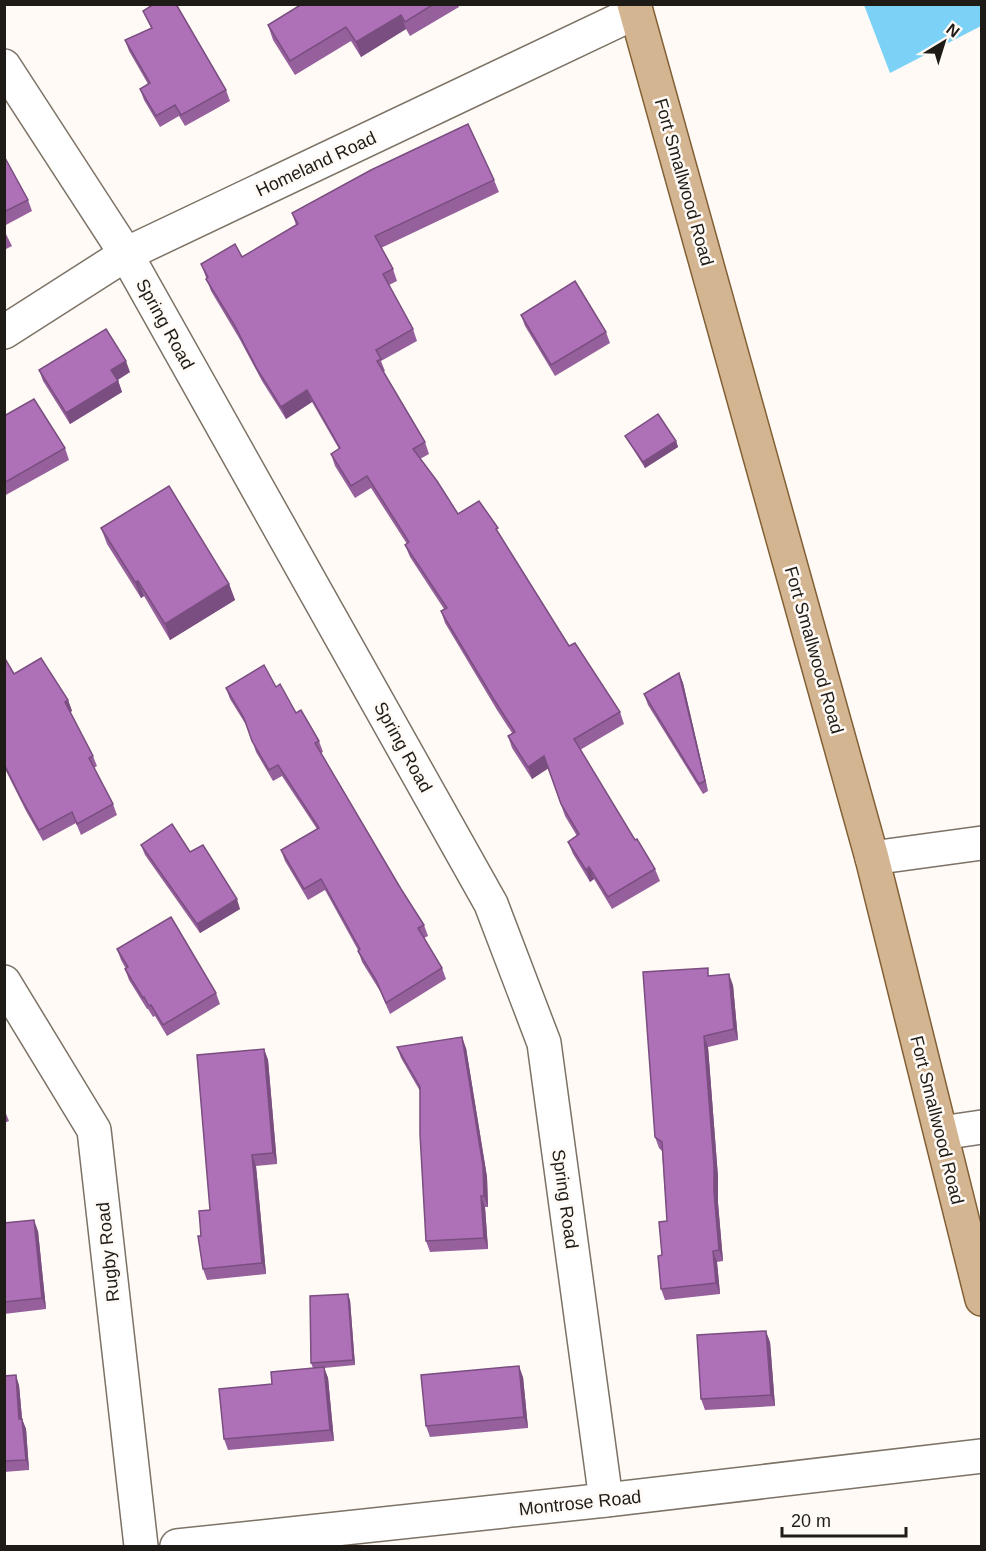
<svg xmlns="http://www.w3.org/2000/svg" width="986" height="1551" font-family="Helvetica,sans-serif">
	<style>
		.water { fill: #7cd1f7 }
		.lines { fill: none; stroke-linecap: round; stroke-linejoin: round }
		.street-casing { stroke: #7c7266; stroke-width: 36 }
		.primary-casing { stroke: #826036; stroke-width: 36 }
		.street { stroke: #fff; stroke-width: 33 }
		.primary { stroke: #d4b591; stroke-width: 33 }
		.wall { fill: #96609d }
		.shaded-wall { fill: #7a4e80 }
		.building { fill: #ae70b7; stroke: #7a4e80; stroke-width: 1.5 }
		.labels { text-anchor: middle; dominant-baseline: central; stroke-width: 5; stroke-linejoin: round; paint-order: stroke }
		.street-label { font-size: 18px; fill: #1f1c17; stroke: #fffaf5 }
	</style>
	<rect width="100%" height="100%" fill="#fffaf5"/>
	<polygon class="water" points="864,5 981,5 981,26 890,73"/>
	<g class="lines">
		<g class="street-casing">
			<g id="street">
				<polyline points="4,66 126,254 491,904 544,1043 606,1500"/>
				<polyline points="4,332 126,254 636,12"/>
				<polyline points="872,858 982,843"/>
				<polyline points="4,982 94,1130 141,1546"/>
				<polyline points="941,1133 982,1127"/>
				<polyline points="177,1546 606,1500 982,1456"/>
			</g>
		</g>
		<g class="primary-casing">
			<polyline id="primary" points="634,4 872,858 982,1299"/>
		</g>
		<use href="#street" class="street"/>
		<use href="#primary" class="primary"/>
	</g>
	<g class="wall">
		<polygon points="302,4 458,4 459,7 410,36 406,29 361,57 351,41 295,75 273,40 268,25"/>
		<polygon points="143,11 226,90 230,101 185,126 179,116 160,127 144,100 140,89 148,84 129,51 125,40 151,28"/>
		<polygon points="4,156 28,200 32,211 4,226"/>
		<polygon points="494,180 499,192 381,248 393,269 397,281 389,285 413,329 417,341 381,361 385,371 383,372 425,442 429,454 420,459 458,514 501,537 569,646 620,712 624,724 580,750 635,840 655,869 660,881 612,909 594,879 590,882 573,854 568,842 577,836 565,816 548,768 532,779 512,748 508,736 512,733 497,710 445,623 441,611 444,609 410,557 405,545 407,544 371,488 355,498 335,466 331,454 339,449 312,402 286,419 262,381 239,338 211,291 201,264 242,257 296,225 292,213"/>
		<polygon points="4,230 12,246 4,250"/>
		<polygon points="521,315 606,332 610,343 555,376 525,326"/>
		<polygon points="39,370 130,372 118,380 122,392 70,424 43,381"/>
		<polygon points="4,416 65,448 69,460 4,496"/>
		<polygon points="625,436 676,441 678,447 645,468 628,441"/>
		<polygon points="101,528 229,584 235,600 170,640 144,596 141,598 107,544"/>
		<polygon points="4,657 14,674 68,700 72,711 70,712 93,756 97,766 94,768 113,804 117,815 81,835 76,823 43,841 26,811 4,767"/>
		<polygon points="679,673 683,683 708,791 703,794 648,705 644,694"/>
		<polygon points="276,687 319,741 323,752 321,753 401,889 424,925 428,936 424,938 442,968 446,979 390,1014 380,991 362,962 358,950 325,890 308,900 285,861 281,850 317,829 282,776 273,781 256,752 248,728 230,699 226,688"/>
		<polygon points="141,845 190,852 240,909 200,933 145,855"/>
		<polygon points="117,949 216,993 220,1004 167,1036 155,1016 153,1017 148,1009 147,1009 129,980 125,969 126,969 121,960"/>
		<polygon points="711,976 733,985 738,1040 708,1047 718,1177 718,1203 723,1261 717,1262 720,1294 665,1300 661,1289 662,1255 667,1221 662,1151 659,1148 655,1137"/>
		<polygon points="397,1047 466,1048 487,1177 488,1207 485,1207 488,1249 430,1252 426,1241 420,1091 401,1058"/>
		<polygon points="264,1049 268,1060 277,1164 256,1166 266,1274 207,1280 203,1269 201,1236"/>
		<polygon points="4,1109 9,1121 4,1123"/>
		<polygon points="4,1223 38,1231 46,1309 4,1314"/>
		<polygon points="350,1300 355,1365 324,1368 328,1378 334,1441 228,1450 224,1439 272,1384 313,1368 311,1363"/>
		<polygon points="770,1342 775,1406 705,1410 701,1399"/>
		<polygon points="4,1376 19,1385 22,1419 26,1429 29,1470 4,1472"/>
		<polygon points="523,1377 528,1428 430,1437 426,1426"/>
	</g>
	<g class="shaded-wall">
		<polygon points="401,15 406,29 361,57 356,42"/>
		<polygon points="126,361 130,372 115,381 111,370"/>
		<polygon points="118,381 122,392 70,424 66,413"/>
		<polygon points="307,390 312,402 286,419 281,407"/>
		<polygon points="676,441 678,447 645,468 643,462"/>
		<polygon points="138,581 144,596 141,598 135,582"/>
		<polygon points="229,584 235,600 170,640 165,624"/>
		<polygon points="679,673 683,683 708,791 705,781"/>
		<polygon points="68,700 72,711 68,713 65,702"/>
		<polygon points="544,756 549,768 532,779 528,767"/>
		<polygon points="589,867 594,879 590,882 586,870"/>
		<polygon points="237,899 240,909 200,933 197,924"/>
		<polygon points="729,974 733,985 738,1040 734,1029"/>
		<polygon points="704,1036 708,1047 718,1177 718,1203 723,1261 719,1250 714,1192"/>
		<polygon points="462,1037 466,1048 487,1177 488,1207 484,1196"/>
		<polygon points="264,1049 268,1060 277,1164 273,1153"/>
		<polygon points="252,1155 256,1166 266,1274 262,1263"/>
		<polygon points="481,1196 485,1207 488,1249 484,1238"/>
		<polygon points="34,1220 38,1231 46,1309 42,1298"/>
		<polygon points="713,1251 717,1262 720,1294 716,1283"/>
		<polygon points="348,1294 350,1300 355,1365 353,1360"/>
		<polygon points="766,1331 770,1342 775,1406 771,1395"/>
		<polygon points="519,1366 523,1377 528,1428 524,1417"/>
		<polygon points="324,1367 328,1378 334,1441 330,1430"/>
		<polygon points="16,1375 19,1385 23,1429 19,1419"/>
		<polygon points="22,1419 26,1429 29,1470 26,1460"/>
	</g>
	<g class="building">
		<polygon points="154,4 176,4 226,90 181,115 175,105 156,116 140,89 150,83 125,40 152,28 143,11"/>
		<polygon points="302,4 434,4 405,22 401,15 356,42 346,27 290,61 268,25"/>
		<polygon points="468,124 494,180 375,236 393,269 383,274 413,329 376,350 381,359 377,361 425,442 413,449 437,481 458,514 479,501 498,528 496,529 569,646 575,643 620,712 574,739 635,840 637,839 655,869 608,897 589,867 586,870 568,842 579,834 561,804 544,756 528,767 508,736 515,732 493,698 449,625 441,611 447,608 405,545 409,542 367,476 351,486 331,454 340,448 307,390 281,407 257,369 235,326 206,279 208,277 201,264 235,244 242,257 298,224 292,213 371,170"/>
		<polygon points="4,156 28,200 4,212"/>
		<polygon points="575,281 606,332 551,365 521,315"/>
		<polygon points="106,329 126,361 111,370 118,381 66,413 39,370"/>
		<polygon points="34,399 65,448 4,483 4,416"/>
		<polygon points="658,414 676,441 643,462 625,436"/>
		<polygon points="169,486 229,584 165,624 138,581 135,582 101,528"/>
		<polygon points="4,657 14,674 41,658 68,700 65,702 93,756 89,758 113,804 77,824 72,812 39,830 22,800 4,764"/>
		<polygon points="264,665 276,687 280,684 296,713 301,710 319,741 315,743 401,889 424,925 418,928 442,968 386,1003 376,980 358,951 360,949 321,879 304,889 281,850 319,828 278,765 269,770 252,741 244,718 226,688"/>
		<polygon points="679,673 705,781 699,784 644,694"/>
		<polygon points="172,824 190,852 203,845 237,899 197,924 141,845"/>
		<polygon points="171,917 216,993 163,1025 151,1005 149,1006 144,997 143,998 125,969 128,967 117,949"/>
		<polygon points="708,968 708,976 729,974 734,1029 704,1036 714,1165 714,1192 719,1250 713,1251 716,1283 661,1289 658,1256 662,1255 659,1222 667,1221 662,1142 655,1137 643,972"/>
		<polygon points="462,1037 483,1166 484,1196 481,1196 484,1238 426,1241 420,1134 420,1087 397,1047"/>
		<polygon points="264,1049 273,1153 252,1155 262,1263 203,1269 198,1236 201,1236 199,1211 210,1210 197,1055"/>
		<polygon points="34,1220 42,1298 4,1302 4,1223"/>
		<polygon points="348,1294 353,1360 311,1363 310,1296"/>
		<polygon points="766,1331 771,1395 701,1399 697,1335"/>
		<polygon points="519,1366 524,1417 426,1426 421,1375"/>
		<polygon points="324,1367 330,1430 224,1439 219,1389 272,1384 271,1372"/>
		<polygon points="16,1375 19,1419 22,1419 26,1460 4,1461 4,1376"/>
	</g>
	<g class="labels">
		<g class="street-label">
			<text transform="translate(316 164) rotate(-25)">Homeland Road</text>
			<text transform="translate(684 182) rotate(74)">Fort Smallwood Road</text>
			<text transform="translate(165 324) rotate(61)">Spring Road</text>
			<text transform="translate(814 650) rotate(74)">Fort Smallwood Road</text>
			<text transform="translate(403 747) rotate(61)">Spring Road</text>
			<text transform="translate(937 1120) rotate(76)">Fort Smallwood Road</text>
			<text transform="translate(565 1199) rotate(82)">Spring Road</text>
			<text transform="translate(108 1252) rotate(-96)">Rugby Road</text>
			<text transform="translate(580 1503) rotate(-6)">Montrose Road</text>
		</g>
	</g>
	<rect width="986" height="1551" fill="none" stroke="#1f1c17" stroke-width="12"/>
	<g transform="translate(944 42) rotate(38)" stroke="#fffaf5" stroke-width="4.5" paint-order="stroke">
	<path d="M0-4.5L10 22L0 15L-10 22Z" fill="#1f1c17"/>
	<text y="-9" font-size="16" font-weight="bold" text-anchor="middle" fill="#1f1c17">N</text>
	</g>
	<path d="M782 1527v9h124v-9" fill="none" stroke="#1f1c17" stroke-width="3"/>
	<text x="791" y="1527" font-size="18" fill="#1f1c17" stroke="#fffaf5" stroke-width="4.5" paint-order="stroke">20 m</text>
</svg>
